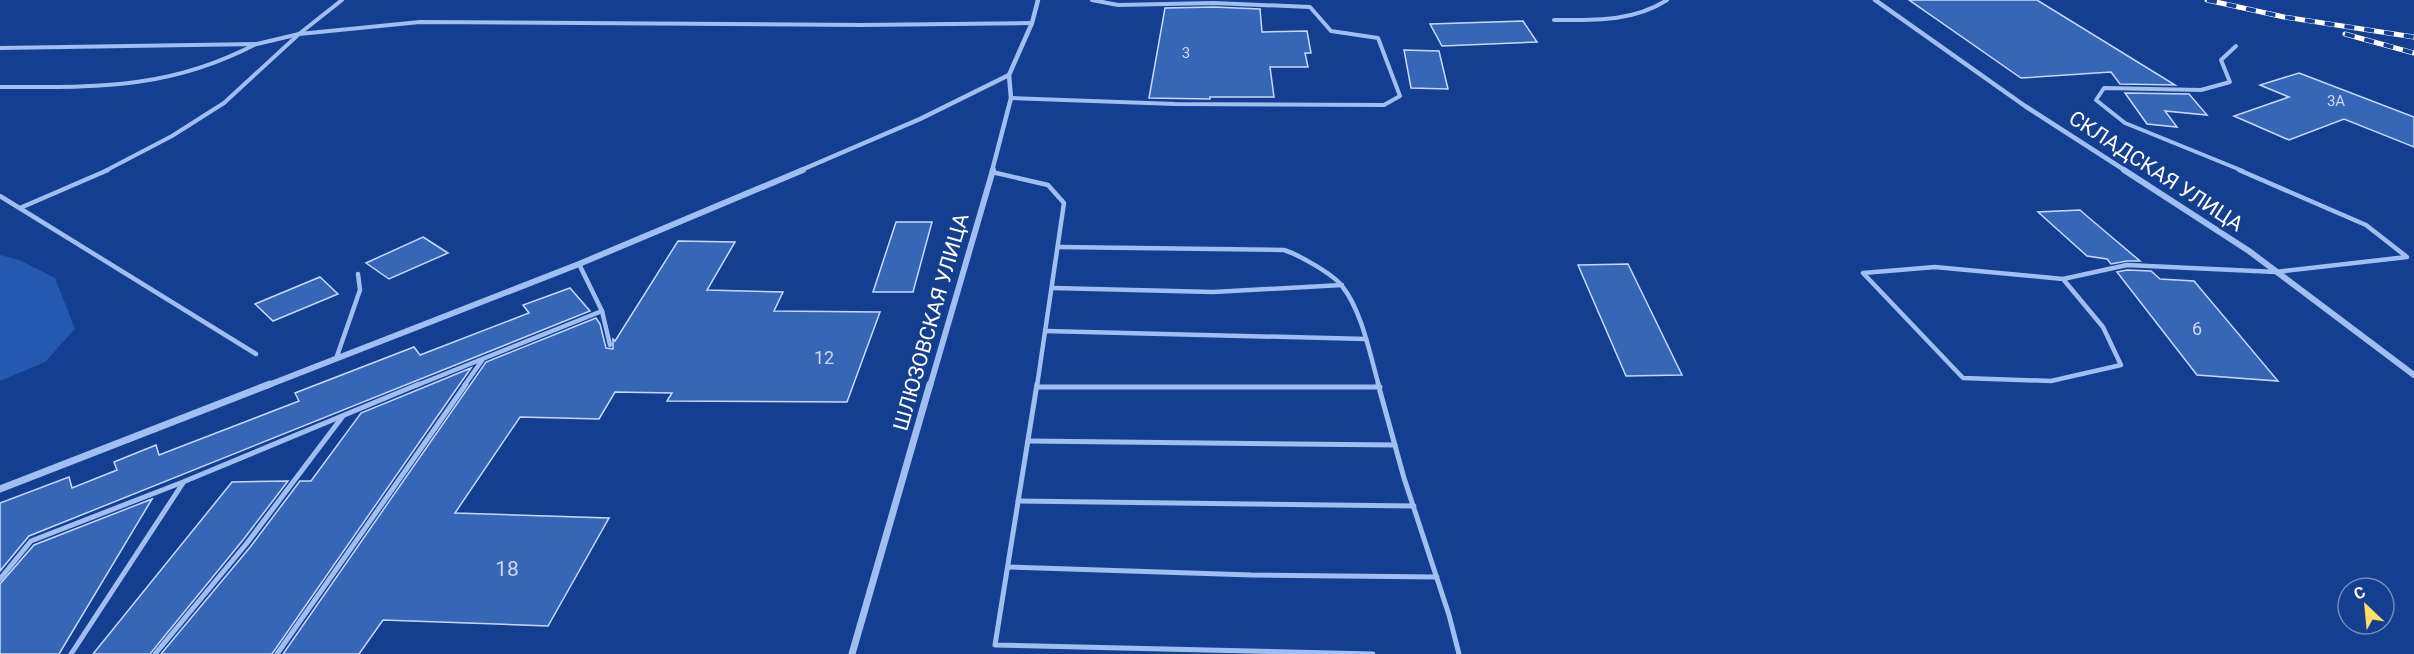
<svg xmlns="http://www.w3.org/2000/svg" width="2414" height="654" font-family="Roboto,sans-serif">
	<style>
		.green { fill: #2558af }
		.building { fill: #3766b7; stroke: #c6dafc; stroke-width: 1.5 }
		.lines { fill: none; stroke-linecap: round; stroke-linejoin: round }
		.service-far2 { stroke: #9fbef1; stroke-width: 4 }
		.service-far1 { stroke: #9fbef1; stroke-width: 4.5 }
		.service { stroke: #9fbef1; stroke-width: 5 }
		.minor-far2 { stroke: #9fbef1; stroke-width: 4.5 }
		.minor-far1 { stroke: #9fbef1; stroke-width: 6 }
		.minor { stroke: #9fbef1; stroke-width: 7 }
		.rail-casing { stroke: #fff; stroke-width: 5 }
		.rail { stroke: #143f90; stroke-width: 4; stroke-dasharray: 10; stroke-linecap: butt }
		.labels { text-anchor: middle; dominant-baseline: central; stroke-width: 6; stroke-linejoin: round; paint-order: stroke }
		.far-number-label { font-size: 15px; fill: #cdd9ed }
		.number-label { font-size: 18px; fill: #cdd9ed }
		.street-label { font-size: 21px; fill: #fff; stroke: #143f90 }
		.near-number-label { font-size: 21px; fill: #cdd9ed }
	</style>
	<rect width="100%" height="100%" fill="#143f90"/>
	<polygon class="green" points="0,255 19,260 55,278 75,329 45,362 0,381"/>
	<g class="building">
		<polygon points="1909,0 2037,0 2175,85 2120,84 2111,72 2021,78"/>
		<polygon points="1214,7 1260,9 1262,32 1307,31 1311,53 1305,53 1308,67 1270,67 1274,97 1210,97 1210,99 1149,98 1165,8"/>
		<polygon points="1523,21 1537,42 1442,46 1430,24"/>
		<polygon points="1404,50 1439,51 1448,89 1411,88"/>
		<polygon points="2299,73 2414,117 2414,147 2344,119 2289,140 2234,116 2289,97 2260,85"/>
		<polygon points="2125,93 2189,94 2207,115 2165,111 2177,127 2147,124"/>
		<polygon points="2080,210 2088,217 2140,261 2127,261 2111,264 2107,259 2087,256 2038,212"/>
		<polygon points="896,222 932,222 913,292 873,292"/>
		<polygon points="423,237 448,253 389,279 366,263"/>
		<polygon points="678,241 735,242 707,290 783,292 774,311 880,312 847,402 667,401 672,393 615,392 599,419 520,417 455,513 609,518 548,626 383,620 359,654 283,654 486,362 596,318 600,324 606,348 613,349 613,339 615,341"/>
		<polygon points="1628,264 1682,375 1626,376 1578,265"/>
		<polygon points="2127,270 2151,271 2160,279 2194,281 2278,381 2197,375 2117,272"/>
		<polygon points="320,277 338,294 273,321 255,304"/>
		<polygon points="570,288 590,311 29,536 0,571 0,503 69,477 72,488 117,470 114,462 156,445 159,455 299,401 295,393 414,347 420,355 529,313 523,305"/>
		<polygon points="471,368 272,654 161,654 251,546 300,481 311,481 361,413"/>
		<polygon points="288,481 243,540 150,654 93,654 232,482"/>
		<polygon points="152,499 59,654 0,654 0,584 34,545"/>
	</g>
	<g class="lines">
		<g class="service-far2">
			<path d="M1554 20C1593 20 1633 22 1667 0"/>
			<polyline points="2236,46 2221,60 2230,82 2201,90 2104,88 2096,100 2125,123 2243,171"/>
			<polyline points="0,48 257,44 299,34 342,0"/>
			<path d="M0 87C96 87 168 90 256 44"/>
			<polyline points="1011,98 1175,104 1384,105 1400,96 1378,38 1331,31 1310,7 1214,3 1118,5 1092,0"/>
			<polyline points="105,171 172,136 224,103 299,34 420,22 861,25 1032,23"/>
		</g>
		<g class="service-far1">
			<polyline points="992,172 1048,185 1064,203 1037,386"/>
			<polyline points="0,196 256,354"/>
			<polyline points="20,208 108,170"/>
			<path d="M1059 247 1284 250C1299 255 1333 274 1342 286 1362 311 1370 355 1379 386"/>
			<polyline points="579,264 602,311 610,345"/>
			<polygon points="1935,267 2063,279 2103,327 2121,365 2051,381 1963,378 1863,273"/>
			<polyline points="2063,279 2127,265 2276,272 2407,257 2366,225 2239,170"/>
			<polyline points="1053,288 1213,292 1342,285"/>
			<polyline points="1046,331 1366,339"/>
			<polyline points="337,356 360,290 358,274"/>
			<polyline points="415,386 602,311"/>
			<polyline points="464,386 483,359"/>
		</g>
		<g class="service">
			<polyline points="1037,384 995,645 1373,654"/>
			<polyline points="1378,384 1404,478 1449,615 1459,654"/>
			<polyline points="1037,387 1380,387"/>
			<polyline points="1028,441 1395,445"/>
			<polyline points="1018,501 1414,506"/>
			<polyline points="1008,567 1251,575 1437,577"/>
			<polyline points="0,579 31,541 183,482 419,384"/>
			<polyline points="71,654 183,483"/>
			<polyline points="155,654 247,543 343,416"/>
			<polyline points="277,654 466,384"/>
		</g>
		<g class="minor-far2">
			<polyline points="1875,0 2025,106 2126,171"/>
			<polyline points="799,171 920,119 1009,75"/>
			<polyline points="992,171 1011,98 1009,75 1032,23 1038,0"/>
		</g>
		<g class="minor-far1">
			<polyline points="2124,170 2249,251 2414,375"/>
			<polyline points="266,386 579,264 803,170"/>
			<polyline points="930,386 993,170"/>
		</g>
		<g class="minor">
			<polyline points="0,489 270,384"/>
			<polyline points="852,654 930,384"/>
		</g>
		<g class="rail-casing">
			<g id="rail">
				<polyline points="2207,0 2284,17 2414,37"/>
				<polyline points="2345,34 2414,53"/>
			</g>
		</g>
		<use href="#rail" class="rail"/>
	</g>
	<g class="labels">
		<g class="far-number-label">
			<text x="1186" y="53">3</text>
			<text x="2336" y="101">3А</text>
		</g>
		<g class="number-label">
			<text x="2197" y="328">6</text>
			<text x="824" y="357">12</text>
		</g>
		<g class="street-label">
			<text transform="translate(2156 171) rotate(33)">СКЛАДСКАЯ УЛИЦА</text>
			<text transform="translate(931 322) rotate(-74)">ШЛЮЗОВСКАЯ УЛИЦА</text>
		</g>
		<g class="near-number-label">
			<text x="507" y="569">18</text>
		</g>
	</g>
	<g transform="translate(2366 606) rotate(334)"><circle r="28" fill="#143f90" stroke="#728cbc" stroke-width="1.5"/>
	<path d="M0-4.5L10 22L0 15L-10 22Z" fill="#ffde60"/>
	<text y="-9" font-size="16" font-weight="bold" text-anchor="middle" fill="#ffffff">С</text>
	</g>
</svg>
